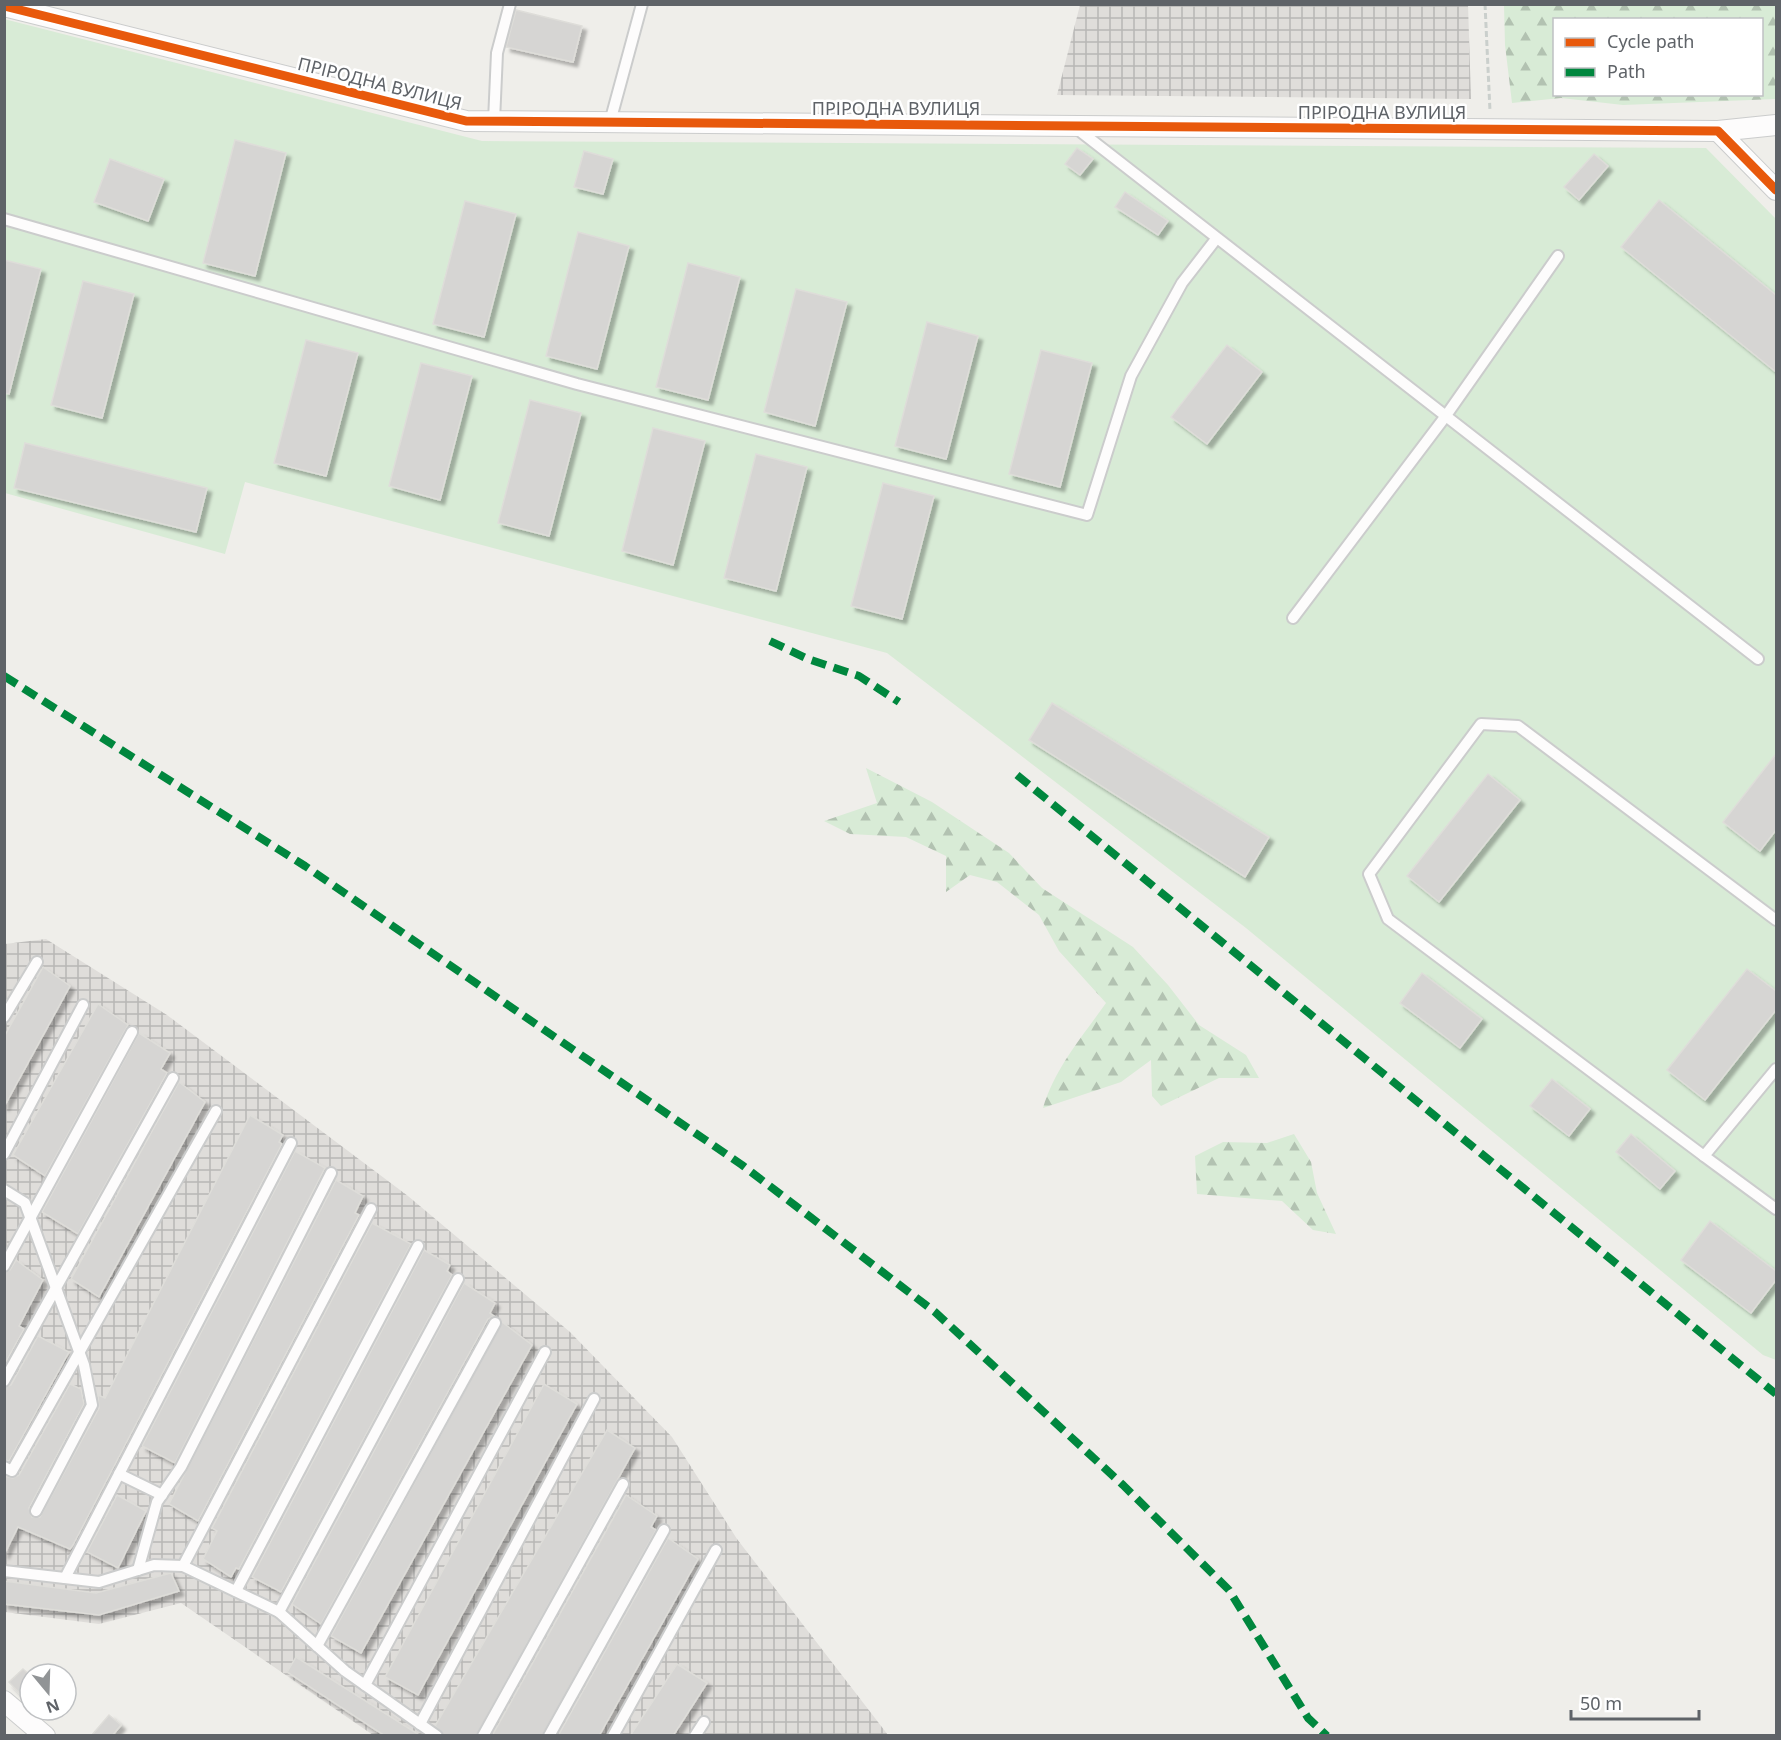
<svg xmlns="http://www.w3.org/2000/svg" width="1781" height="1740" font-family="'Noto Sans',sans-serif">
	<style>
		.industrial { fill: url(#industrial-grid) }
		.green { fill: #d8ebd6 }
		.forest { fill: url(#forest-firs); fill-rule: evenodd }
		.building { fill: #d6d5d3; stroke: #deddd9; stroke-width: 1.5; filter: url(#shadow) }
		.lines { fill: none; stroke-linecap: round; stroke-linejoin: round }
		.lane-casing { stroke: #cbcccc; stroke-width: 14 }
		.street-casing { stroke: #cbcccc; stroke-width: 22 }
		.path { stroke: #cacfcc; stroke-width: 3; stroke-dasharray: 6 3; stroke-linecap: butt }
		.lane { stroke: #fdfcfc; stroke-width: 10 }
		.street { stroke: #fdfcfc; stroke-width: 20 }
		.quiet { stroke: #00873e; stroke-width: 8; stroke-dasharray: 15 8; stroke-linecap: butt }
		.cycleway-casing { stroke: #fff; stroke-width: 13 }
		.cycleway { stroke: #e8590c; stroke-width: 9 }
		.labels { text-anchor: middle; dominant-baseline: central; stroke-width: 5; stroke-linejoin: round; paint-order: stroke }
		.street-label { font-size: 18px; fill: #5f6368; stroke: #fff }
	</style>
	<defs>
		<pattern id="industrial-grid" width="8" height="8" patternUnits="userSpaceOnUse" patternTransform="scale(1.5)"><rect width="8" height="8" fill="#dfddda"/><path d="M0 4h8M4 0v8" fill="none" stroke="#b8b7b5"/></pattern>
		<pattern id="forest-firs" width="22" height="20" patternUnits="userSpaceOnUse" patternTransform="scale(1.5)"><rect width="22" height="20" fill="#d8ebd6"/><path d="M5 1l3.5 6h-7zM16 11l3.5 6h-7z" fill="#b2c2b1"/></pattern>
		<filter id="shadow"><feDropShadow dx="4.5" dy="4.5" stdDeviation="1.5" flood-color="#0004"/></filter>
	</defs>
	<rect width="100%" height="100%" fill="#efeeea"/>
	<g class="industrial">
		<polygon points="1080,5 1468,5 1471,99 1057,95"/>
		<polygon points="46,939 167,1015 408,1196 570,1332 672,1437 737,1539 888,1735 373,1735 181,1603 99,1624 5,1612 5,944"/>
	</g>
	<polygon class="green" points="4,19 482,141 1706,148 1776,219 1776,1360 1763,1355 1246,928 887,653 245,482 225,554 5,493"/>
	<g class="forest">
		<path d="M1504 5H1776V99L1623 105 1561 98 1512 103 1505 45ZM1554 20H1762V94H1554Z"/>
		<path d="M866 768 932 802 1009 853 1042 888 1133 947 1168 985 1199 1025 1246 1055 1259 1078H1219L1161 1106 1152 1096 1151 1060 1121 1082 1043 1108C1055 1068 1082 1037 1106 1003L1059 951 1039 915 997 882 970 875 946 892V856L906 837 850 834 824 821 877 803Z"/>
		<polygon points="1294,1134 1311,1162 1317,1193 1336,1234 1313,1230 1282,1201 1197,1194 1195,1156 1223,1142 1267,1143"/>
	</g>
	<g class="building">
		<polygon points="516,10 582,26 573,62 506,47"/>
		<polygon points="235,140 286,153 255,276 203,263"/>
		<polygon points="1077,148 1093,159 1080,175 1065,164"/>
		<polygon points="584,151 613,159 603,194 574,187"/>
		<polygon points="1594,154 1608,166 1579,200 1564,187"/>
		<polygon points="110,159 164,179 148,221 94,202"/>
		<polygon points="1125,192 1168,221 1158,235 1115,207"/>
		<polygon points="1659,200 1776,295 1776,372 1621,247"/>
		<polygon points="465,201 516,214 484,337 433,324"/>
		<polygon points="578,232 629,246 597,369 546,356"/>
		<polygon points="4,260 41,269 9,394 4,393"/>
		<polygon points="688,263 740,277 708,400 656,387"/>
		<polygon points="83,281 134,294 102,418 51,405"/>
		<polygon points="796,289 847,302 815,426 764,412"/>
		<polygon points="927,322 978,336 946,459 895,446"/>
		<polygon points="306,340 358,353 326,476 274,463"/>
		<polygon points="1227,345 1262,372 1207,444 1171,417"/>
		<polygon points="1041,350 1092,363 1060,487 1009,474"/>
		<polygon points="421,363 472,376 440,500 389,486"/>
		<polygon points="530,400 581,413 549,536 498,523"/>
		<polygon points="653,428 705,441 673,565 622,551"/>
		<polygon points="25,443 207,488 196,532 14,488"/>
		<polygon points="756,454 807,467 776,591 724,578"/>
		<polygon points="883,483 934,496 902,619 851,606"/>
		<polygon points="1052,703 1269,837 1245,877 1029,740"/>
		<polygon points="1776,754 1776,830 1760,851 1723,822"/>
		<polygon points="1488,774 1520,800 1439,902 1407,876"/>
		<polygon points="43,967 70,986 4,1107 4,1037"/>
		<polygon points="1747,969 1776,991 1776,1010 1705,1100 1667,1070"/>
		<polygon points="1422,973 1482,1019 1460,1048 1400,1003"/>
		<polygon points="98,1004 128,1025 45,1176 13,1155"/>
		<polygon points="139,1033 170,1053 161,1069 167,1073 78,1234 42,1212"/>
		<polygon points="1552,1079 1590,1109 1569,1136 1530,1106"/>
		<polygon points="179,1082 205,1102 99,1297 71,1279"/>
		<polygon points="250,1115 283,1135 279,1142 282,1144 73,1545 70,1549 18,1527 4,1555 4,1476 13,1478 19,1475 70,1384 81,1389 84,1404 29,1508 32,1517 40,1517 99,1408 98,1395 105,1398"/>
		<polygon points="1631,1134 1675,1171 1660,1189 1616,1152"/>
		<polygon points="295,1151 325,1168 175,1463 142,1446"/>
		<polygon points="336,1180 363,1196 355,1213 359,1215 198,1521 169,1504"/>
		<polygon points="1710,1221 1776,1271 1776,1280 1751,1313 1681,1260"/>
		<polygon points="372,1223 411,1244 239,1569 236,1568 231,1577 203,1559 217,1531 212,1528"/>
		<polygon points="424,1250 450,1265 447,1271 452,1275 281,1592 252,1577"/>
		<polygon points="16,1260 43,1280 19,1326 24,1329 4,1365 4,1273 10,1270"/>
		<polygon points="464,1283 495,1303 490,1313 494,1316 488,1319 321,1624 292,1604"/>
		<polygon points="502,1322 532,1345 361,1653 331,1636"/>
		<polygon points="38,1336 69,1352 9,1461 4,1460 4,1388 11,1385"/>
		<polygon points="544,1384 577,1404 418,1695 385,1677"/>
		<polygon points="607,1430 635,1448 476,1736 444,1736 435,1726"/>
		<polygon points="117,1495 146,1511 118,1568 87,1552"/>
		<polygon points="626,1495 657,1516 651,1527 656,1530 542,1736 492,1736"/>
		<polygon points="668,1538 698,1559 599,1736 558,1736"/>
		<polygon points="171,1573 179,1591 99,1615 4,1604 4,1581 96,1593"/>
		<polygon points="296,1657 421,1736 385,1736 287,1672"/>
		<polygon points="677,1664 707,1683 673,1736 630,1736"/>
		<polygon points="23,1669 30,1675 30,1686 21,1695 9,1682"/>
		<polygon points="109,1715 121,1725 112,1736 91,1736"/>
	</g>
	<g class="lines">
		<g class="lane-casing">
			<g id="lane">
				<polyline points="494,121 497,53 510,4"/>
				<polyline points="610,122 642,4"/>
				<polyline points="1076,128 1758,659"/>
				<polyline points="4,219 577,384 1087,515 1131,376 1182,283 1216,239"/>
				<polyline points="1293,618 1445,417 1558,256"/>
				<polyline points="4,1017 37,962"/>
				<polyline points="1776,1069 1704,1156 1776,1209"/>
				<polyline points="4,1154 83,1005"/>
				<polyline points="1704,1156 1388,919 1369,874 1481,724 1518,726 1776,920"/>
				<polyline points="4,1190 25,1203 84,1365 92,1405 36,1511"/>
				<polyline points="4,1266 132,1032"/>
				<polyline points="4,1381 173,1078"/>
				<polyline points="4,1467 12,1471 216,1111"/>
				<polyline points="119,1474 162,1495"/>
				<polyline points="183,1566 371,1209"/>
				<polyline points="138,1570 157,1502 181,1467 331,1173"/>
				<polyline points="4,1571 99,1582 154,1565 183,1566 279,1612 345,1671 437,1736"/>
				<polyline points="65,1578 291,1143"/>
				<polyline points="236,1591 418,1246"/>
				<polyline points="279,1612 458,1279"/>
				<polyline points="317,1646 495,1323"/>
				<polyline points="365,1685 545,1352"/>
				<polyline points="420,1724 594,1399"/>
				<polyline points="483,1736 623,1484"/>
				<polyline points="549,1736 664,1530"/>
				<polyline points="613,1736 716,1550"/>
				<polyline points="695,1736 704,1722"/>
			</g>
		</g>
		<g class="street-casing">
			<g id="street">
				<polyline points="4,6 466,121 1718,131 1776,190"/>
				<polyline points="1718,131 1776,125"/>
				<polyline points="4,1701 45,1736"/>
			</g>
		</g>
		<polyline class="path" points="1485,4 1490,111"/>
		<use href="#lane" class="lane"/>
		<use href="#street" class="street"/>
		<g class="quiet">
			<polyline points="770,641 808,659 859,676 899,702"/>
			<polyline points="4,676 305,866 505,1003 742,1165 935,1312 1123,1485 1229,1590 1308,1718 1327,1736"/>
			<polyline points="1017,775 1776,1394"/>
		</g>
		<g class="cycleway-casing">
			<polyline id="cycleway" points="4,6 466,121 1718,131 1776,190"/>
		</g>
		<use href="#cycleway" class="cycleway"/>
	</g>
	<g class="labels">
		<g class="street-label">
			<text transform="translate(380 83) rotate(14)">ПРІРОДНА ВУЛИЦЯ</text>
			<text x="896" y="108">ПРІРОДНА ВУЛИЦЯ</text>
			<text x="1382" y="112">ПРІРОДНА ВУЛИЦЯ</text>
		</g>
	</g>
	<rect width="1781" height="1740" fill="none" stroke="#5f6368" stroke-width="12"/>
	<rect x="1553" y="18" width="210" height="78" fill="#ffffff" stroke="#bfc1c3" stroke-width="1.5"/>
	<rect x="1565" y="38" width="30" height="9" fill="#e8590c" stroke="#bfc1c3" stroke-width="1.5"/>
	<text x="1607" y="48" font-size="18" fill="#5f6368">Cycle path</text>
	<rect x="1565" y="68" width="30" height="9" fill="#00873e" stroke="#bfc1c3" stroke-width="1.5"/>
	<text x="1607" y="78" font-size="18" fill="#5f6368">Path</text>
	<g transform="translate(48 1692) rotate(161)"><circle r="28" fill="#ffffff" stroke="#bfc1c3" stroke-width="1.5"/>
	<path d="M0-4.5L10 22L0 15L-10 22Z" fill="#919496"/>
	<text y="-9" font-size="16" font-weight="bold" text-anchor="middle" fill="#5f6368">N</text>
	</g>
	<path d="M1571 1710v9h128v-9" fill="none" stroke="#5f6368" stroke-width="3"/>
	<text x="1580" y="1710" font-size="18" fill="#5f6368" stroke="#ffffff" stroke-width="4.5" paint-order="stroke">50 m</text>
</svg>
